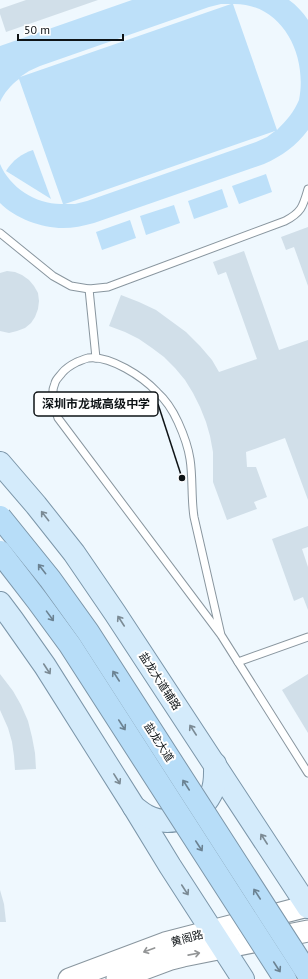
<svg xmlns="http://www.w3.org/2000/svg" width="308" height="979" font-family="'PT Sans','Noto Sans SC',sans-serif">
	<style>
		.green { fill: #bde0f9; fill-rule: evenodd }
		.building { fill: #d1dfe9 }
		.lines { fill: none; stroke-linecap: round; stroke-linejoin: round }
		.lane-casing { stroke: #89969f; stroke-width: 9 }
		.secondary-casing { stroke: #89969f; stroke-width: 23 }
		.primary-casing { stroke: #7c96a9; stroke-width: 24 }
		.lane { stroke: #fff; stroke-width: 7 }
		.secondary { stroke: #fff; stroke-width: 21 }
		.primary { stroke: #d4ebfb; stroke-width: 22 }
		.highway-bridge-casing { stroke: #7c96a9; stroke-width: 24; stroke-linecap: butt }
		.highway-bridge { stroke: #b7ddf8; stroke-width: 22 }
		.oneway { stroke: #7b8a94 }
		.oneway2 { stroke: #6b8292 }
		.oneway3 { stroke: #939596 }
		.labels { text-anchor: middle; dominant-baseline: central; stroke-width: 4; stroke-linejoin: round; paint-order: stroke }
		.street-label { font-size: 11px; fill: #0e1316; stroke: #fff }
		.leader { fill: none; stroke: #0e1316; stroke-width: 1.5 }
		.callout-dot { fill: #0e1316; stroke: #fff; stroke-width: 1.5 }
		.callout { fill: #fff; stroke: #0e1316; stroke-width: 1.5 }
		.callout-label { font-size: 12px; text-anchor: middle; font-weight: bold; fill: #0e1316 }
	</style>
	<rect width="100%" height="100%" fill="#eff8fe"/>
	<g class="green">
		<path d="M132 0H289C296 5 303 12 308 20V130C296 146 282 156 264 164L94 223C83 226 73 228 63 228 41 228 15 218 0 203V164C10 188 37 205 63 204L19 79C11 85 4 93 0 102V46ZM221 4H231L20 77 29 71 40 66 209 7ZM233 4C282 3 308 55 299 100 294 112 286 121 277 130ZM275 131 267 137 256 142 87 201 75 204H65Z"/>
		<path d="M33 150 51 199 6 171C13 160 21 154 33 150Z"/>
		<polygon points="266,174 272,192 239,204 232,186"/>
		<polygon points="222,189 228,207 194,219 188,201"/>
		<polygon points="174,205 180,223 146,235 140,216"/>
		<polygon points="130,220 136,238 102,250 96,232"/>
	</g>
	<g class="building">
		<polygon points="26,0 98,0 6,32 0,14 0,9"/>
		<polygon points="308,227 308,286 294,247 286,250 281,237"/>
		<polygon points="244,251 279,350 308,340 308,500 285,438 246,452 247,467 256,467 267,497 254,502 257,509 227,520 213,482 213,452 210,436 206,422 200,407 193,393 185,380 175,368 164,357 152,348 139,339 125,332 109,326 121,295 139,302 156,310 186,332 200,346 212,360 219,372 257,359 226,272 218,275 213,262"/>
		<polygon points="7,271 15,272 22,275 29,280 34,286 38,293 39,301 38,309 35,317 31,323 25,328 17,331 9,333 0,331 0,273"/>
		<polygon points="308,526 308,547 302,549 308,567 308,610 303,597 294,601 272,539"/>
		<polygon points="0,674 13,691 21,705 28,721 32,737 35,753 36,769 15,770 14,756 12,742 8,728 0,710"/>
		<polygon points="308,674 308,733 282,690"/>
		<polygon points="0,890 4,904 6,922 0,922"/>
	</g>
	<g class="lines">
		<g class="lane-casing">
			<g id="lane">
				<path d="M0 233 53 276 71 286 89 289 108 287 285 221C302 212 303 206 308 189"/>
				<polyline points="89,289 96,358"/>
				<path d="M221 635 194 517C191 498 193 478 190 459 188 446 183 433 178 422 173 411 166 400 157 392 143 377 110 355 88 358 84 359 80 361 77 362 71 365 66 368 62 373 60 376 56 379 55 383 50 394 54 406 58 418L221 635 308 773"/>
				<polyline points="238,662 308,637"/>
			</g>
		</g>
		<g class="secondary-casing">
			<g id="secondary">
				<polyline points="69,979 165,943 308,906"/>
				<polyline points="117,979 171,959 183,956 308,931"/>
			</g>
		</g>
		<g class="primary-casing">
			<g id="primary">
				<polyline points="0,463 36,505 74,553 115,613 308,907"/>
				<polyline points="0,603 12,619 45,666 134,807 170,866 243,979"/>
				<path d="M134 807C138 810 143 814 147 816 171 828 199 817 211 794 216 785 215 774 215 764"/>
			</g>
		</g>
		<use href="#lane" class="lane"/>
		<use href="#secondary" class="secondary"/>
		<use href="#primary" class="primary"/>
		<g class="highway-bridge-casing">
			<g id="highway-bridge">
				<polyline points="0,517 50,579 88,632 308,974"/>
				<polyline points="0,552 37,600 70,645 285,979"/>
			</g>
		</g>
		<use href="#highway-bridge" class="highway-bridge"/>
	</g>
	<defs><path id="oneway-shaft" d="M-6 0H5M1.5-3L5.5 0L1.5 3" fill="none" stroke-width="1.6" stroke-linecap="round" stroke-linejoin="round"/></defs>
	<g class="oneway">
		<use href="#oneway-shaft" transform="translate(45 516) rotate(-128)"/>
		<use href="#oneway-shaft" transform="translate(121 621) rotate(-123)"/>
		<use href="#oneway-shaft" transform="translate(47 669) rotate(57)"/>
		<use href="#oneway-shaft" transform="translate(193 730) rotate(-123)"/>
		<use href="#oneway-shaft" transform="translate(117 779) rotate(58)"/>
		<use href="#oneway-shaft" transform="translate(264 839) rotate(-123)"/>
		<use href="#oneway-shaft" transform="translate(185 890) rotate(57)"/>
	</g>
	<g class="oneway2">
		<use href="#oneway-shaft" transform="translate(42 569) rotate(-128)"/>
		<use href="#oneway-shaft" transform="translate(50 616) rotate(54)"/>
		<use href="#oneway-shaft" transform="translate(116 676) rotate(-123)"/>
		<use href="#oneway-shaft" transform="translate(122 725) rotate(57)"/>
		<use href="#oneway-shaft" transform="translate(186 785) rotate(-123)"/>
		<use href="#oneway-shaft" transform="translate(199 846) rotate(57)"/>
		<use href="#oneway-shaft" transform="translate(257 894) rotate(-123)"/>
		<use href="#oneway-shaft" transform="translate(277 967) rotate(57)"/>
	</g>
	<g class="oneway3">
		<use href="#oneway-shaft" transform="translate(149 950) rotate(160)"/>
		<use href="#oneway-shaft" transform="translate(194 954) rotate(-11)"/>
	</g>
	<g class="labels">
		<g class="street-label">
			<text transform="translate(160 681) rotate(57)">盐龙大道辅路</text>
			<text transform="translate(159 742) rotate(57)">盐龙大道</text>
			<text transform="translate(187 938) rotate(-15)">黄阁路</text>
		</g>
	</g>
	<path class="leader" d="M182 478L158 404"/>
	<circle class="callout-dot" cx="182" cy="478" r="4"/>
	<rect class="callout" x="34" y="392" width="124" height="24" rx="4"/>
	<g class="callout-label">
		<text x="96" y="408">深圳市龙城高级中学</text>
	</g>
	<path d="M18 34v6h105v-6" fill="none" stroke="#0e1316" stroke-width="2"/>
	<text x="24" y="34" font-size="12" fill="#0e1316" stroke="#ffffff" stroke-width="3" paint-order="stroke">50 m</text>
</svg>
